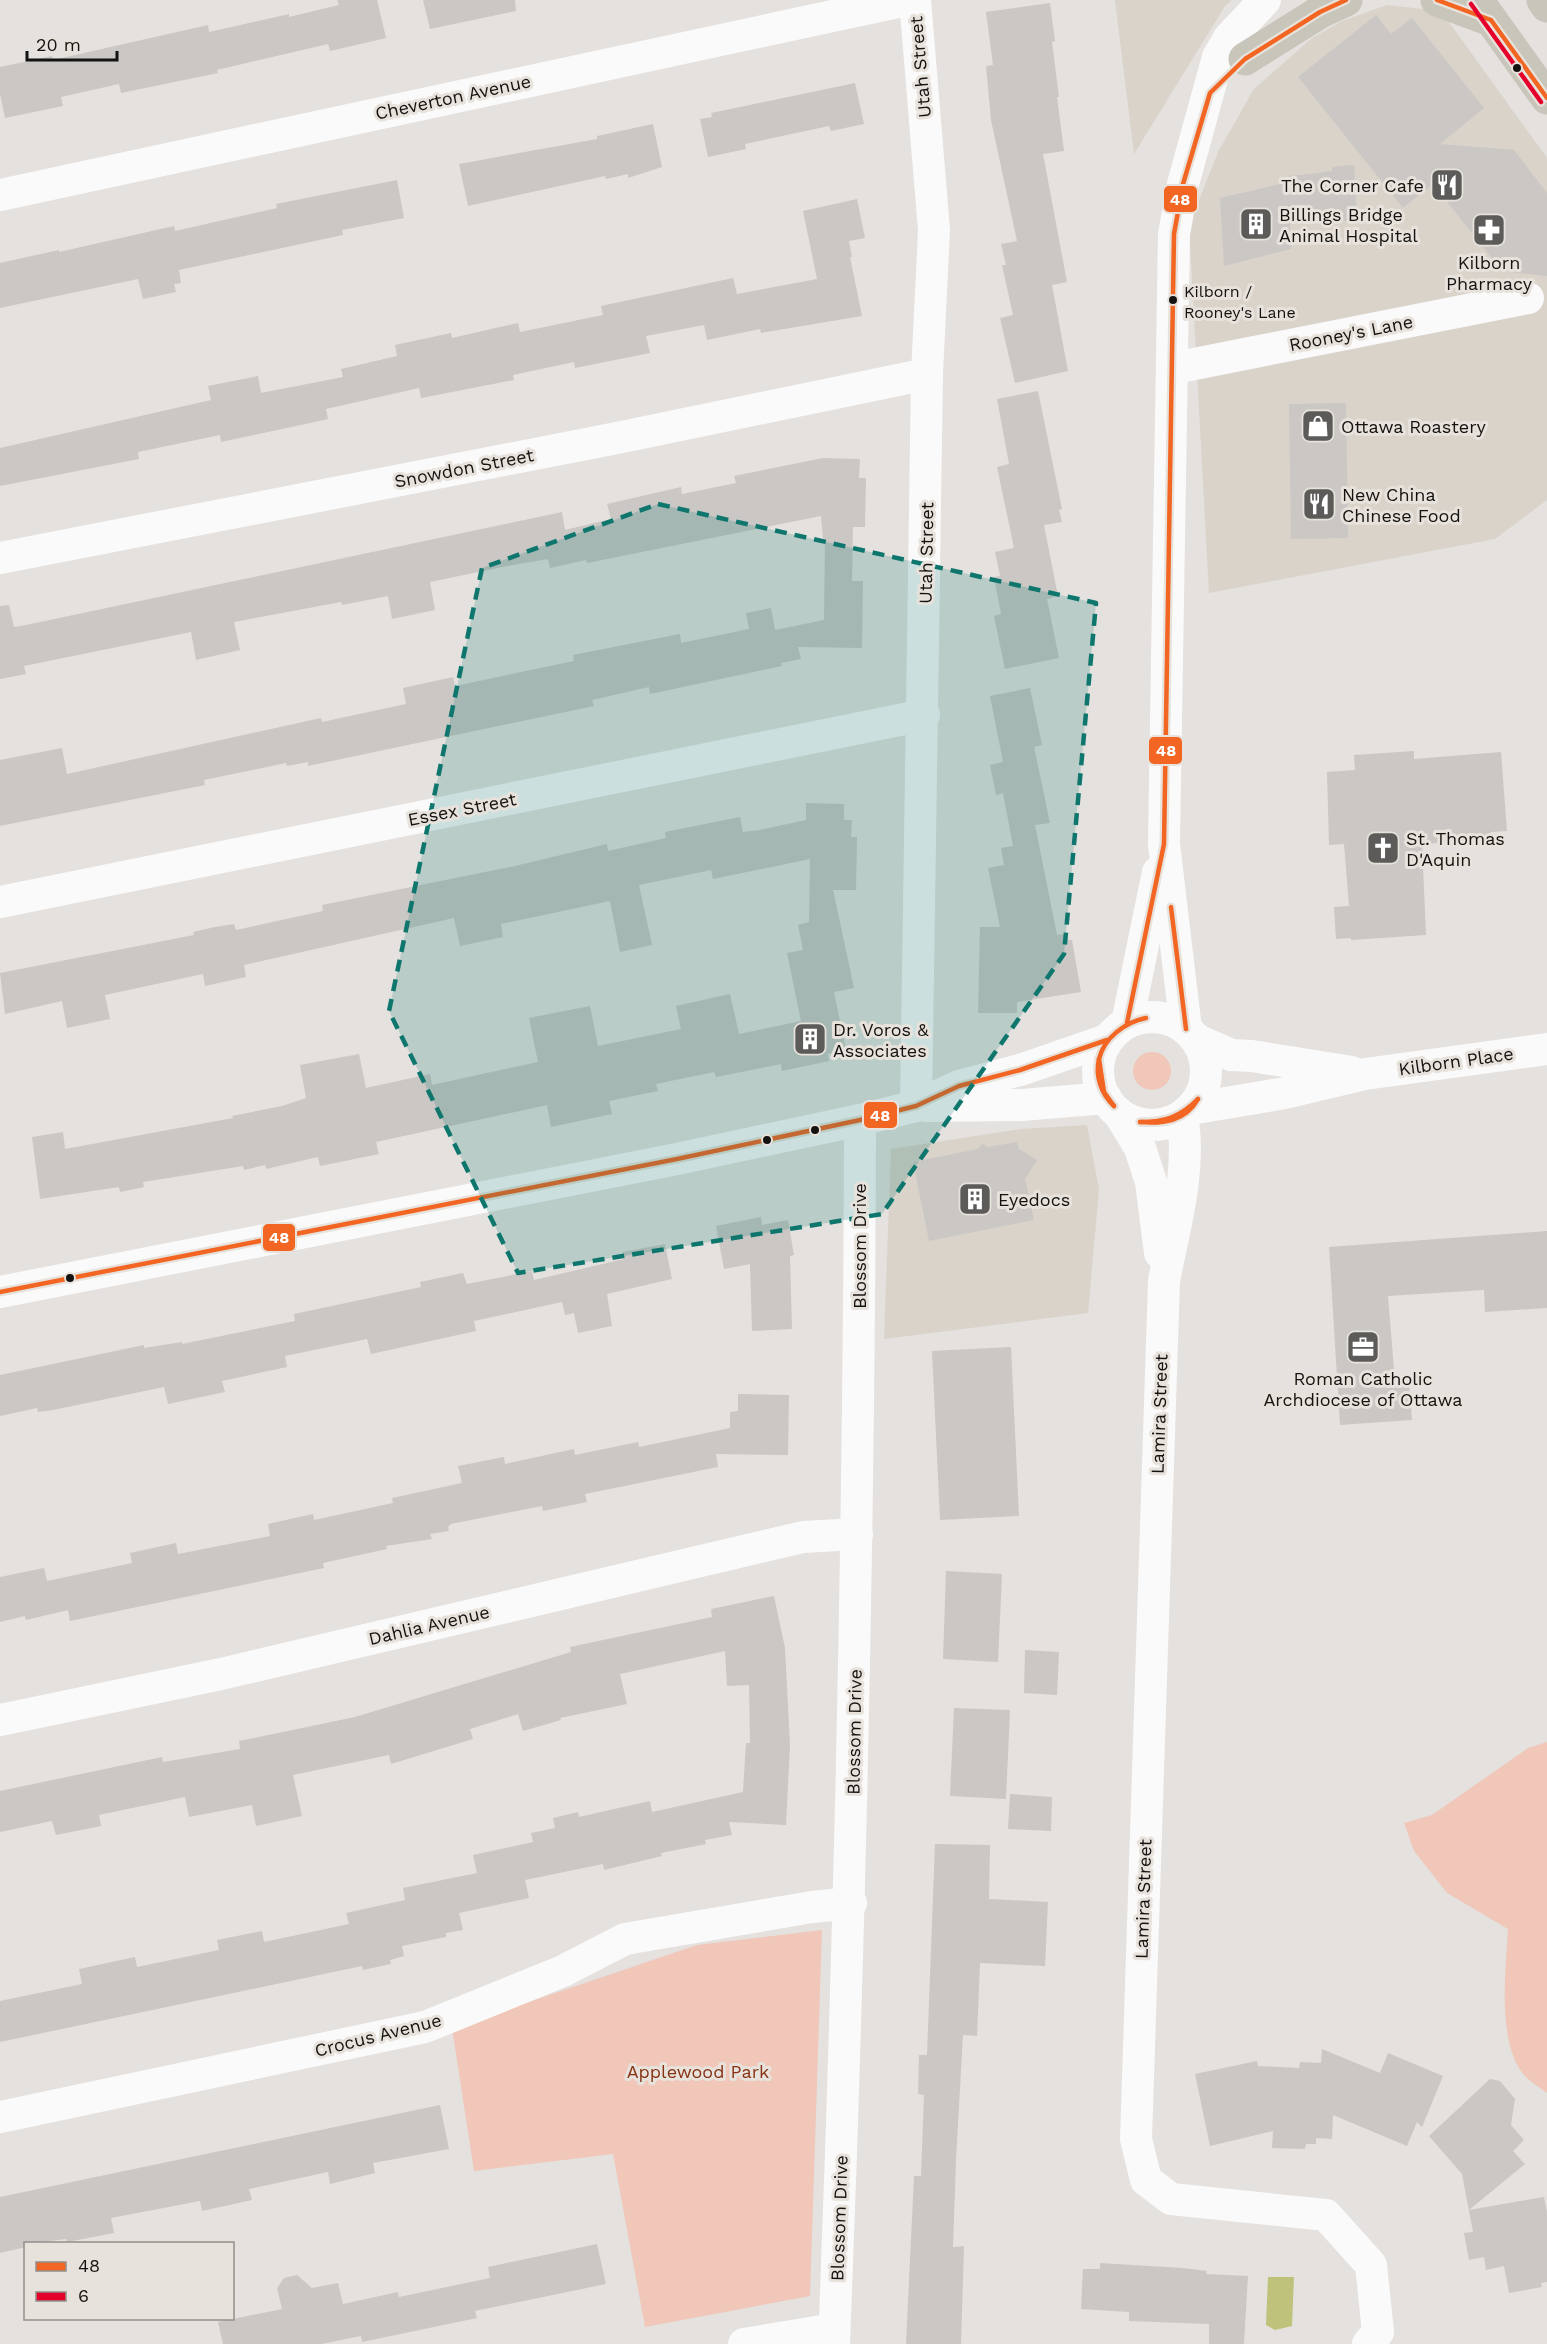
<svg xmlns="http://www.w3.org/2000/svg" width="1547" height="2344" font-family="'Work Sans',sans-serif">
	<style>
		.built { fill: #d9d3ca }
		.green { fill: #f0c7b9 }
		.water { fill: #bec27a }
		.building { fill: #cac7c5 }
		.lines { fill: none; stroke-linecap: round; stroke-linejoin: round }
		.minor { stroke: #fbfafa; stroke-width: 32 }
		.major { stroke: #c8c5ba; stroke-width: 33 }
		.bus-1-casing { stroke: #e7e2db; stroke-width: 9 }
		.bus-2-casing { stroke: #e7e2db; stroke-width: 9 }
		.bus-1 { stroke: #f26522; stroke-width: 4.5 }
		.bus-2 { stroke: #e4002b; stroke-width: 4.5 }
		.marked { fill: #0f766e; fill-opacity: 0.2; stroke: #0f766e; stroke-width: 4.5; stroke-dasharray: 12 8; stroke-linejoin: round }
		.bus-dot { fill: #151311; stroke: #e7e2db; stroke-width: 2 }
		.labels { text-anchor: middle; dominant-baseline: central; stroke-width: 6; stroke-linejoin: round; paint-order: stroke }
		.bus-label { font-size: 16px; fill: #151311; stroke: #e7e2db; text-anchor: start }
		.street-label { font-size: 18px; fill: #151311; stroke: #e7e2db }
		.poi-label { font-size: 18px; fill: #151311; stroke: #e7e2db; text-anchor: start }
		.park-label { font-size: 18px; fill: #873213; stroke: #e7e2db }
		.line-badge { stroke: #e7e2db; stroke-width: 2 }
		.badge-label { font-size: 16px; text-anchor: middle; font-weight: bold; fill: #fff }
	</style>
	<rect width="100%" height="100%" fill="#e4e1de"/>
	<g class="built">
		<polygon points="1115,0 1232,0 1225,6 1134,154"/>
		<polygon points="1387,5 1441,11 1547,158 1547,500 1495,539 1209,593 1189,225 1219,150 1254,89 1312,38 1342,21"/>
		<polygon points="1087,1125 1099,1189 1088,1313 884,1339 891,1149 1021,1129"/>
	</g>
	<g class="green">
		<circle cx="1152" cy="1071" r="19"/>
		<path d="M1547 1742V2093C1540 2088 1531 2082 1525 2076 1496 2044 1506 1969 1508 1929L1447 1893 1414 1851 1404 1823 1432 1815 1528 1748Z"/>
		<polygon points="822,1930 810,2296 645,2327 613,2154 474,2171 452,2028 697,1945"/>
	</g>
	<polygon class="water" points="1268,2277 1294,2277 1292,2326 1275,2330 1266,2325"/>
	<g class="building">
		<polygon points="337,0 377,0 386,38 330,51 328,44 217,70 218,73 121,93 119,84 61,97 63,106 5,118 0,94 0,67 52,56 53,60 208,25 209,32 289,14 289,17 339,5"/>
		<polygon points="423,0 515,0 516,11 430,29"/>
		<polygon points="1050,3 1055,41 1052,42 1059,97 1057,97 1064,151 1043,154 1067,282 1052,285 1068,371 1015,383 1000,318 1013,315 1002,265 1006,265 1001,244 1017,241 991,120 986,66 993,65 986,12"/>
		<polygon points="1376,15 1391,34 1412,18 1484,108 1440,144 1514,150 1547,193 1547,276 1502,271 1433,184 1403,208 1298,77"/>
		<polygon points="855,83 864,124 831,131 829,126 745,144 746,149 708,157 700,119 712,117 711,113"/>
		<polygon points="653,124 662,167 628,178 628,174 606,179 605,176 468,206 459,164 597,139 597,136"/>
		<polygon points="1354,165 1357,220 1290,224 1291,249 1224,266 1220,198 1289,182 1289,176 1311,174 1332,171 1332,167"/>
		<polygon points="397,180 404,218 342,230 343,235 179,270 181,283 174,284 176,292 143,299 138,279 0,308 0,263 59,250 59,252 174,226 175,231 277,208 276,204"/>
		<polygon points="857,199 865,238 849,241 852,257 850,257 862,316 761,333 760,329 707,340 704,325 646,336 650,353 575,368 574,362 513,375 514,380 421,398 419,388 326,409 328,419 324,420 221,442 220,435 138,452 139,459 0,486 0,448 211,400 208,386 258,376 261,393 343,377 341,369 397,356 395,345 451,333 452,338 518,323 520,332 603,315 601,306 733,278 737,294 817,279 803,211"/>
		<polygon points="1038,391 1062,509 1059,510 1062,522 1044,525 1058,596 1047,599 1059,658 1005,669 994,616 1001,614 994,577 1000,576 995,552 1014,548 997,467 1009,464 997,399"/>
		<polygon points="1346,403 1348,538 1291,539 1289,404"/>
		<polygon points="823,458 860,459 859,478 866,478 865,527 853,527 852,581 863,581 862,648 798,647 801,659 781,663 782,666 650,694 649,687 592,700 594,706 308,766 308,762 287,766 286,763 204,780 205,785 0,826 0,760 62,748 67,774 321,718 322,722 406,704 403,688 453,677 455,686 574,661 573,655 680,634 681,643 749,629 746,613 771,608 775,630 824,620 825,540 823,540 821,516 587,563 586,560 550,568 548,559 513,565 430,582 435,610 392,619 388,596 342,605 341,602 234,622 240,650 196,660 191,632 24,666 26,674 0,679 0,606 9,605 14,627 26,625 562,512 565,530 611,519 607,504 681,487 682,494 736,483 734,476"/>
		<polygon points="1030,688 1042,745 1034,747 1050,823 1035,825 1057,935 1066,934 1068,940 1072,940 1081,992 1017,1002 1017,1013 978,1013 980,927 1000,927 988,868 1004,865 1001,848 1013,846 1003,793 996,795 990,765 1003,762 990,696"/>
		<polygon points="1414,751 1414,759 1501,752 1507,831 1491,832 1492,839 1422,844 1426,935 1351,940 1351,938 1336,939 1334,907 1349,906 1344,844 1329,845 1327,772 1355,770 1354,755"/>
		<polygon points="806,803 844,804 844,820 852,820 851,837 857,837 856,890 833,890 854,988 834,992 846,1050 828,1054 829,1061 782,1071 781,1064 716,1077 714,1072 656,1084 658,1091 609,1101 612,1114 551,1127 547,1105 376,1142 379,1154 320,1166 318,1157 266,1169 265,1165 244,1170 243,1166 143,1182 144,1187 120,1192 119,1187 40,1199 32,1137 63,1132 65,1149 233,1118 232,1116 282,1106 306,1098 300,1065 359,1054 366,1088 430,1074 432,1085 538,1062 529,1018 590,1006 598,1046 681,1029 676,1006 730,994 739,1034 801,1021 787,953 803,950 798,925 809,922 810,859 713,879 711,870 639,885 652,945 620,952 610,901 501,924 503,937 460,946 454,918 244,965 246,977 205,986 203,974 105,995 110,1019 67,1028 62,1001 5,1014 0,973 194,935 193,932 215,927 234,924 236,930 323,911 322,905 515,866 607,844 608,851 666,838 665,832 740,817 743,832 760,830 806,820"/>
		<polygon points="1017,1142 1019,1149 1037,1160 1025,1179 1034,1220 929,1241 913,1162 978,1149 982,1144 988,1147"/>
		<polygon points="761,1217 762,1225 788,1220 794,1255 790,1256 792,1329 752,1331 750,1264 724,1269 716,1226"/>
		<polygon points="1547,1231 1547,1308 1485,1312 1484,1290 1388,1296 1395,1382 1409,1381 1412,1420 1340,1425 1329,1247"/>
		<polygon points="665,1244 672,1279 607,1294 612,1326 578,1333 574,1313 565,1315 562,1302 474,1321 476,1331 371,1354 367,1339 285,1356 287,1367 222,1381 225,1392 168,1404 164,1387 53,1410 38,1412 37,1408 0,1416 0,1375 144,1345 144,1348 182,1342 182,1344 295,1321 294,1314 421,1287 420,1282 463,1273 467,1284 532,1271 534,1280 624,1259 623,1252"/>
		<polygon points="1011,1347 1019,1516 940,1520 932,1351"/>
		<polygon points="738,1394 789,1395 788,1455 716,1454 718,1467 585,1494 587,1502 543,1511 542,1506 451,1524 448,1527 449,1531 430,1534 432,1539 386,1546 387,1549 323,1563 324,1568 70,1621 68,1610 26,1620 25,1616 0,1622 0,1577 44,1568 47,1581 132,1563 130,1553 176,1543 178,1554 270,1536 268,1524 313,1514 314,1520 393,1503 392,1498 462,1483 458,1466 504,1457 505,1464 574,1449 575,1455 638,1442 639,1447 730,1428 730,1412 738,1411"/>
		<polygon points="946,1571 1002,1574 998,1662 943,1659"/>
		<polygon points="774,1596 785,1648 790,1745 786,1825 729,1822 732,1835 705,1840 706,1844 661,1853 662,1856 604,1870 603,1864 525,1880 529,1898 459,1913 463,1930 446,1933 446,1937 402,1946 404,1956 390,1960 391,1964 363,1970 362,1966 0,2042 0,2001 82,1984 79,1969 135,1957 137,1967 219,1950 217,1940 262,1931 264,1942 349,1924 346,1913 405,1900 403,1888 477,1873 473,1855 533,1842 531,1833 555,1828 553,1818 578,1812 579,1817 650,1801 652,1812 743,1792 746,1743 750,1743 749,1685 727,1686 725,1651 620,1674 627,1704 560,1718 561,1720 523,1731 518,1714 470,1729 473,1739 391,1764 389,1755 293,1775 302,1816 256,1826 252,1805 189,1817 185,1797 99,1815 101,1826 56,1835 52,1821 0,1832 0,1791 162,1757 163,1762 240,1749 239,1741 355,1717 571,1652 570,1647 712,1617 711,1609"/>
		<polygon points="1025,1650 1059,1652 1057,1695 1024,1693"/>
		<polygon points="954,1708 1010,1710 1006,1799 950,1796"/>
		<polygon points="1010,1794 1052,1797 1051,1831 1008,1829"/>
		<polygon points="935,1844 990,1845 989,1899 1048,1902 1045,1966 980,1963 977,2036 963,2035 956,2160 953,2247 964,2246 961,2344 906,2344 914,2176 921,2176 924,2095 918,2094 919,2055 927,2055"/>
		<polygon points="1322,2049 1380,2073 1388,2053 1443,2076 1422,2127 1417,2122 1407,2146 1333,2115 1332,2139 1316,2138 1316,2144 1306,2144 1305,2149 1272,2148 1273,2131 1210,2146 1195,2074 1257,2061 1258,2066 1299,2068 1300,2062 1321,2063"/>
		<polygon points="1490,2079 1500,2081 1515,2099 1511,2125 1524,2140 1513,2151 1525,2164 1469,2210 1544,2197 1547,2212 1547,2282 1541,2283 1542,2287 1509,2293 1504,2266 1486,2270 1484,2257 1469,2260 1464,2233 1473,2232 1462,2174 1429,2136"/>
		<polygon points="440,2105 449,2149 373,2163 375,2173 330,2184 328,2172 249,2189 252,2200 202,2211 200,2201 111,2218 114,2233 67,2242 66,2239 26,2244 26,2247 0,2253 0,2197"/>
		<polygon points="597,2244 606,2284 475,2311 477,2318 362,2342 361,2336 321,2344 223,2344 218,2322 282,2309 277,2288 284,2278 297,2275 312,2288 338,2283 343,2304 398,2292 399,2297 490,2278 488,2267"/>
		<polygon points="1100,2263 1183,2268 1207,2271 1206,2274 1248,2276 1244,2344 1209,2344 1209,2324 1129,2321 1129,2312 1081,2309 1083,2269 1100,2269"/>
	</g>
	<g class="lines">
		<g class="minor">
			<polyline points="915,0 934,230 927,374 916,1106"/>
			<polyline points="0,195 907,0"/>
			<polyline points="1174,368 1528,298"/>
			<polyline points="0,558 617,438 927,374"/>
			<polyline points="0,902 924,715"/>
			<circle cx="1152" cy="1071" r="54"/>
			<polyline points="1127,1023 1158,872"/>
			<polyline points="1186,1029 1164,844 1174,234 1183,184 1218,57 1229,38 1265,0"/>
			<polyline points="1197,1040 1231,1055 1252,1056 1352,1072"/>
			<polyline points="926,1106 1022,1105 1106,1098"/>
			<polyline points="1190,1109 1285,1093 1365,1074 1547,1049"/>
			<polyline points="1120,1115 1140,1148 1151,1182 1160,1253"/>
			<path d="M1182 1116C1192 1170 1174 1228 1164 1281L1136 2139 1146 2180 1171 2199 1326 2215 1371 2265 1378 2332 1368 2344"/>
			<polyline points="0,1292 677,1159 860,1120 916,1106 959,1086 1020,1070 1107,1040"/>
			<polyline points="0,1720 221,1674 803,1537 857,1534"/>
			<polyline points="0,2117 425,2027 563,1971 625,1939 812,1907 851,1903"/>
			<polyline points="744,2344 834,2329"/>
			<path d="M834 2344C850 1936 859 1528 860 1120"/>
		</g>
		<g class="major">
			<polyline points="1437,0 1491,20"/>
			<polyline points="1477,0 1547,98"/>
			<polyline points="1543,0 1547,6"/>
			<polyline points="1245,59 1320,12 1346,0"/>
		</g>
		<g class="bus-1-casing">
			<g id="bus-1">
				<polyline points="1437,0 1491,20 1547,98"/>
				<polyline points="1171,907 1186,1029"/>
				<polyline points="1127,1023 1164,844 1174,234 1183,184 1210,93 1245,59 1320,12 1346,0"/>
				<polyline points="1099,1059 1104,1092 1114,1106"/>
				<path d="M1099 1059C1095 1076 1101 1094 1114 1106"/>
				<path d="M1099 1059C1104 1038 1125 1022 1146 1018"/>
				<path d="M1140 1122C1164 1124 1185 1121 1198 1099"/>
				<path d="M1140 1122C1165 1122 1180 1117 1198 1099"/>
				<polyline points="0,1292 677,1159 860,1120 916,1106 959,1086 1020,1070 1107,1040"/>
			</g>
		</g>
		<g class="bus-2-casing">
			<polyline id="bus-2" points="1471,4 1541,102"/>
		</g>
		<use href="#bus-1" class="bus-1"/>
		<use href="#bus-2" class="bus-2"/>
	</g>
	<path class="marked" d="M658 504 1096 603 1064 954 882 1214 518 1273 389 1011 482 568Z"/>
	<defs>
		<g id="restaurant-square" transform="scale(1.725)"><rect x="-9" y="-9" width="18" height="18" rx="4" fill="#5d5b59" stroke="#e7e2db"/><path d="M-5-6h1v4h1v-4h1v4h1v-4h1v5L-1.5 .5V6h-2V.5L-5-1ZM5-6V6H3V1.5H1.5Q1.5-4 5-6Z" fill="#fff"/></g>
		<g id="building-square" transform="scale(1.725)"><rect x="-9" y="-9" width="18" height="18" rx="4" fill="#5d5b59" stroke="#e7e2db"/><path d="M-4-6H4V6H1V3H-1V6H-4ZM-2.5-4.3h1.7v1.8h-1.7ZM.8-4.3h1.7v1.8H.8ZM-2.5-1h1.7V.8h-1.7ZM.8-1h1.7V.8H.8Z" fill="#fff"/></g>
		<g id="pharmacy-square" transform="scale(1.725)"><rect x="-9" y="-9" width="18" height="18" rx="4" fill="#5d5b59" stroke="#e7e2db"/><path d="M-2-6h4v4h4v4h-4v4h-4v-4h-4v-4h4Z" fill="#fff"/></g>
		<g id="shop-square" transform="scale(1.725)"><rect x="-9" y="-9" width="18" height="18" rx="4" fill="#5d5b59" stroke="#e7e2db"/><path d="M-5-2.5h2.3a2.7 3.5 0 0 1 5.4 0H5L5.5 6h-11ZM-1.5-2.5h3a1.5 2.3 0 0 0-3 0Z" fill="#fff"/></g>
		<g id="church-square" transform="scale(1.725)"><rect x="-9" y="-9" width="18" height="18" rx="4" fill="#5d5b59" stroke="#e7e2db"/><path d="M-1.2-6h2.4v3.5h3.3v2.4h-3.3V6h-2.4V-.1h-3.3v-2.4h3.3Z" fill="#fff"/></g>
		<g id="office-square" transform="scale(1.725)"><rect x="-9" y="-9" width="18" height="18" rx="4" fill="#5d5b59" stroke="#e7e2db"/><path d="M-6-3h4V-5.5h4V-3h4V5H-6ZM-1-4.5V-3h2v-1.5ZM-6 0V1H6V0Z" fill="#fff"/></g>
	</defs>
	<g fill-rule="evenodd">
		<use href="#restaurant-square" x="1447" y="185"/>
		<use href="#building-square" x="1256" y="224"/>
		<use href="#pharmacy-square" x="1489" y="230"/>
		<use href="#shop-square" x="1318" y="426"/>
		<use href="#restaurant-square" x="1319" y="504"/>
		<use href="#church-square" x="1383" y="848"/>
		<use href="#building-square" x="810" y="1039"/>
		<use href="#building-square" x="975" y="1199"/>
		<use href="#office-square" x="1363" y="1347"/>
	</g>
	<g class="bus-dot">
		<circle cx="1517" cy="68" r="5"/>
		<circle cx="1173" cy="300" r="5"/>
		<circle cx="815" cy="1130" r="5"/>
		<circle cx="767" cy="1140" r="5"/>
		<circle cx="70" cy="1278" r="5"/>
	</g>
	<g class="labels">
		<g class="bus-label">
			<text x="1184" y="291">Kilborn /<tspan x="1184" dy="21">Rooney's Lane</tspan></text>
		</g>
		<g class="street-label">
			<text transform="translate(920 67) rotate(-95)">Utah Street</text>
			<text transform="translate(453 97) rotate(-12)">Cheverton Avenue</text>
			<text transform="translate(1351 333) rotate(-11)">Rooney's Lane</text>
			<text transform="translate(464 468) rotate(-11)">Snowdon Street</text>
			<text transform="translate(926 553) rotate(-89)">Utah Street</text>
			<text transform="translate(462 809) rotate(-11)">Essex Street</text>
			<text transform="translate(1456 1061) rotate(-8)">Kilborn Place</text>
			<text transform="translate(859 1246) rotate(-90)">Blossom Drive</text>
			<text transform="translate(1159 1414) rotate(-88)">Lamira Street</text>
			<text transform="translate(429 1625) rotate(-13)">Dahlia Avenue</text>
			<text transform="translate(854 1732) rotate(-89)">Blossom Drive</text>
			<text transform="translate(1143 1899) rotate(-88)">Lamira Street</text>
			<text transform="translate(378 2035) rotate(-14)">Crocus Avenue</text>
			<text transform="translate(839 2218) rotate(-88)">Blossom Drive</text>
		</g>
		<g class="poi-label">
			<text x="1424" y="185" text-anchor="end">The Corner Cafe</text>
			<text x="1279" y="214">Billings Bridge<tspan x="1279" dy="21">Animal Hospital</tspan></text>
			<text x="1489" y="262" text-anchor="middle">Kilborn<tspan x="1489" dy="21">Pharmacy</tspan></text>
			<text x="1341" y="426">Ottawa Roastery</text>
			<text x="1342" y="494">New China<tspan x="1342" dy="21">Chinese Food</tspan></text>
			<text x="1406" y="838">St. Thomas<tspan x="1406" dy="21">D'Aquin</tspan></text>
			<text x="833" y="1029">Dr. Voros &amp;<tspan x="833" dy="21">Associates</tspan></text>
			<text x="998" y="1199">Eyedocs</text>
			<text x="1363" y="1378" text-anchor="middle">Roman Catholic<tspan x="1363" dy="21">Archdiocese of Ottawa</tspan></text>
		</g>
		<g class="park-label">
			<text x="698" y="2071">Applewood Park</text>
		</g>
	</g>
	<g class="line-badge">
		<rect x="1163" y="185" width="35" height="28" rx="6" fill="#f26522"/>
		<rect x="1148" y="736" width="35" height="29" rx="6" fill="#f26522"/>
		<rect x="863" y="1101" width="35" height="28" rx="6" fill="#f26522"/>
		<rect x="262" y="1223" width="34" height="29" rx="6" fill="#f26522"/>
	</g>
	<g class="badge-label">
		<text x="1180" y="205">48</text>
		<text x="1166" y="756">48</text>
		<text x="880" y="1121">48</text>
		<text x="279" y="1243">48</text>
	</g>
	<rect x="24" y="2242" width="210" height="78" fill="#e7e2db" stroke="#938f8a" stroke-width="1.5"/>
	<rect x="36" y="2262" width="30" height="9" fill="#f26522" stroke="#938f8a" stroke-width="1.5"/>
	<text x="78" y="2272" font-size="18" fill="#151311">48</text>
	<rect x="36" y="2292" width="30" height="9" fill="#e4002b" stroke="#938f8a" stroke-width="1.5"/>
	<text x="78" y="2302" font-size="18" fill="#151311">6</text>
	<path d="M27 51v9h90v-9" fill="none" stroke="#151311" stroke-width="3"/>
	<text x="36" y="51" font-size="18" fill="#151311" stroke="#e7e2db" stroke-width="4.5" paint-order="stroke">20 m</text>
</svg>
